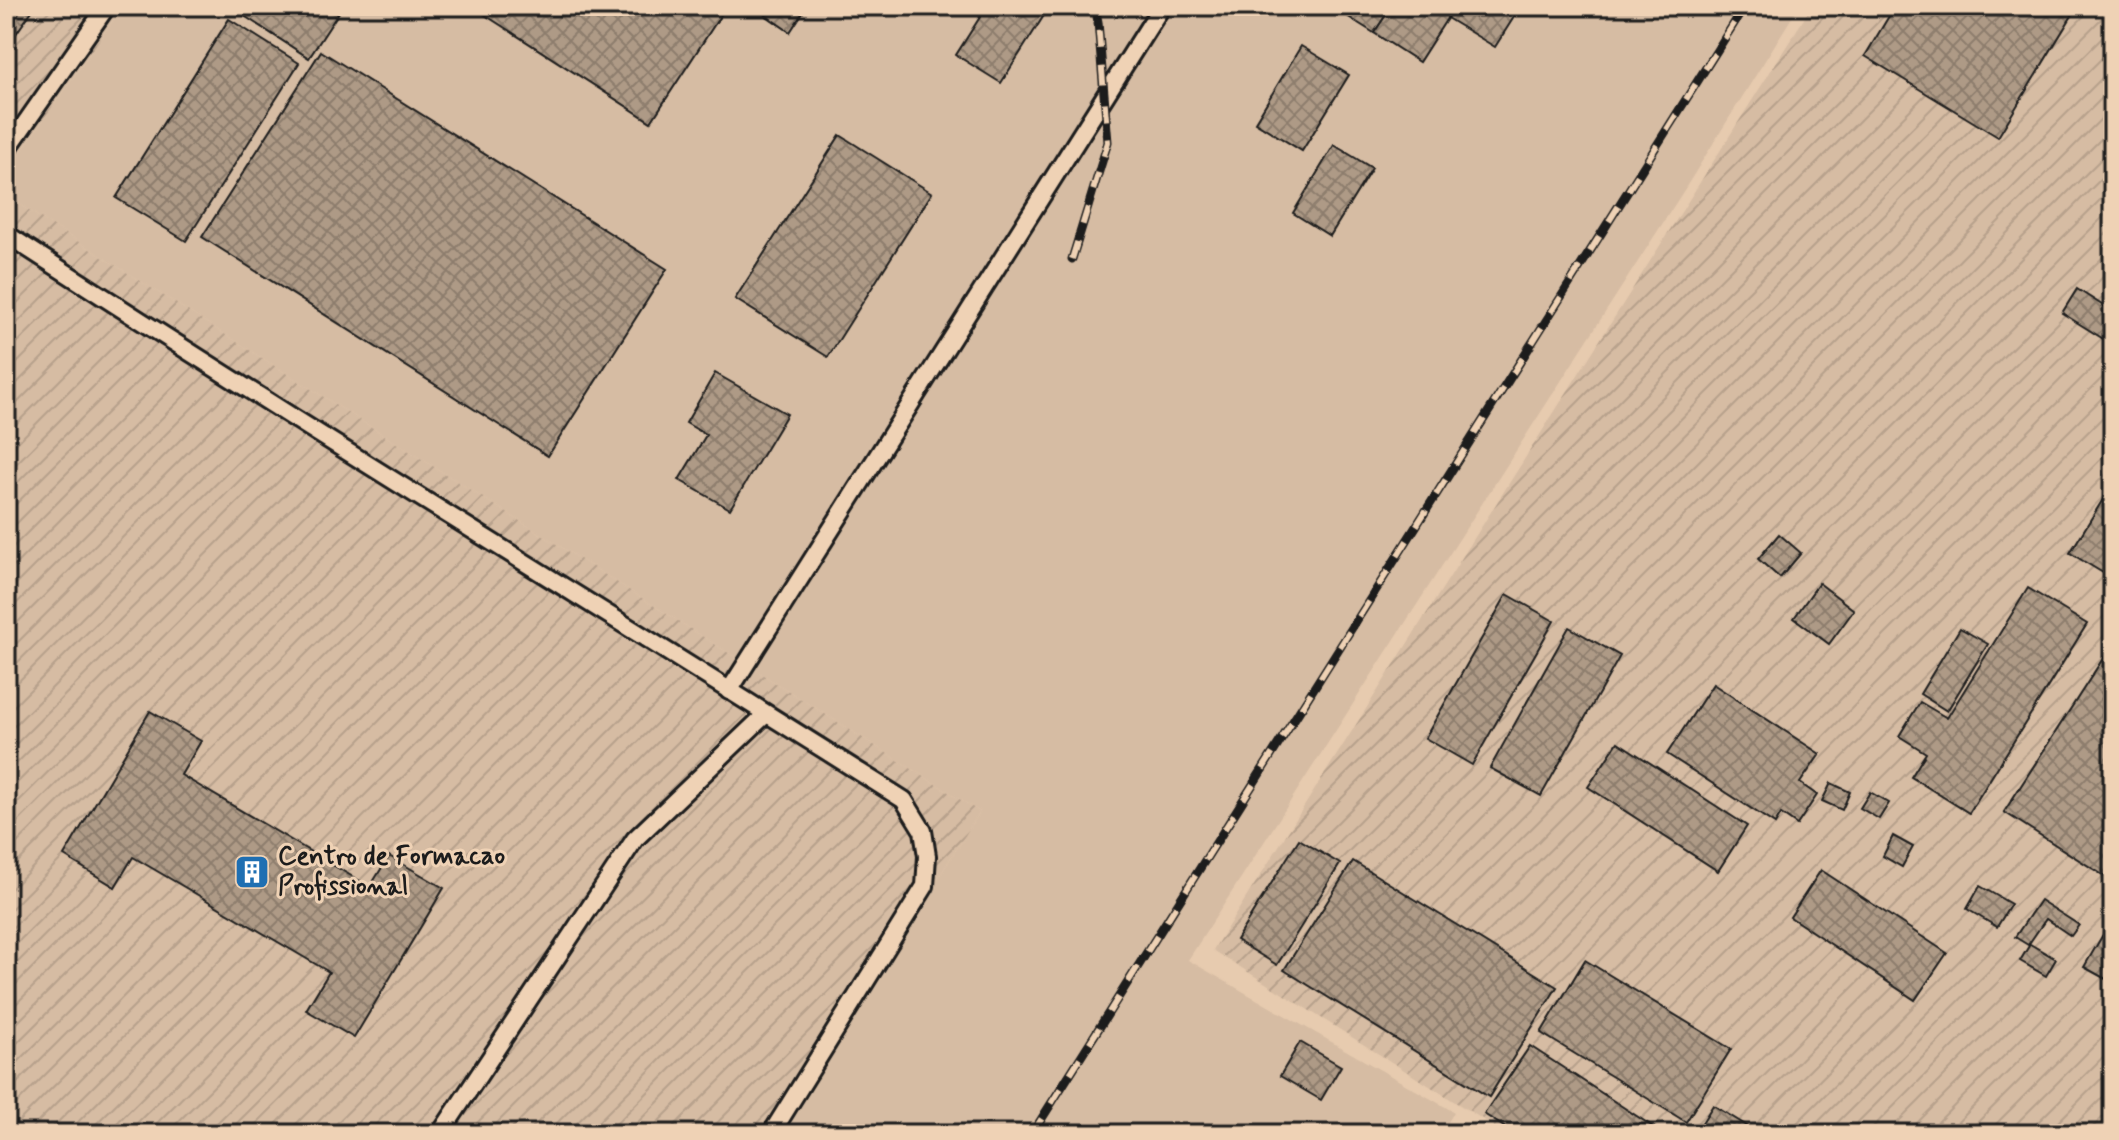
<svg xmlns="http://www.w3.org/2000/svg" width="2119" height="1140" font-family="Mynerve,sans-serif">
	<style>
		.built { fill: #d6bca3 }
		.industrial { fill: url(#industrial-furrows) }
		.building { fill: url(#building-cross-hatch); stroke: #1c1c1c; stroke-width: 2 }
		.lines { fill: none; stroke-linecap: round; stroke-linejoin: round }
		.lane-casing { stroke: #1c1c1c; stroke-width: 22 }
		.lane { stroke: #efd2b5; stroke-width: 16 }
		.rail-casing { stroke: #1c1c1c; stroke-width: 9 }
		.rail { stroke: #efd2b5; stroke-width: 6; stroke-dasharray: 18; stroke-linecap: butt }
		.labels { text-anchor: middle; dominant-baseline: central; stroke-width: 6; stroke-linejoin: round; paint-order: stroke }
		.poi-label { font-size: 26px; font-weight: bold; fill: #1c1c1c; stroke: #efd2b5; text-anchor: start }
	</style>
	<defs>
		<pattern id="industrial-furrows" width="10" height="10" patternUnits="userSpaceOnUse" patternTransform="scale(2)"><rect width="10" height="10" fill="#d6bca3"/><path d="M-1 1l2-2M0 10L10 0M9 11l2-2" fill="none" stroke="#b7a18c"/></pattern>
		<pattern id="building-cross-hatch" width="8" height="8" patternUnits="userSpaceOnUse" patternTransform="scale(2)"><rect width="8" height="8" fill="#ae9a86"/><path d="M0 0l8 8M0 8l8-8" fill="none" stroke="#8d7d6d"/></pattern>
	</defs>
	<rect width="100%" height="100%" fill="#e7cbaf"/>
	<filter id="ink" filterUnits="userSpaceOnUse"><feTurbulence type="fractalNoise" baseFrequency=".0125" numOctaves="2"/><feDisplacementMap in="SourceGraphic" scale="16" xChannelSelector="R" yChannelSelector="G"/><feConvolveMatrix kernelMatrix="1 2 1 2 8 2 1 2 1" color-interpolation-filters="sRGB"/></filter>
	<g filter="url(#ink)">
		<polygon class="built" points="123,6 1799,6 1686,187 1188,960 1454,1112 1441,1134 776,1134 980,812 6,196 6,173"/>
		<g class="industrial">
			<polygon points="6,6 123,6 6,173"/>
			<polygon points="1812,6 2113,6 2113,1134 1506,1134 1213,950"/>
			<polygon points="6,196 980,812 776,1134 6,1134"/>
		</g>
		<g class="building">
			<polygon points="6,6 30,6 34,8 6,48"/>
			<polygon points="233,6 343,6 309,58 232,8"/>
			<polygon points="471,6 710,6 722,13 651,122"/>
			<polygon points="752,6 807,6 790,32"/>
			<polygon points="987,6 1050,6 1001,83 956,55"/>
			<polygon points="1331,6 1392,6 1374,33"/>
			<polygon points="1392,6 1455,6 1419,62 1374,33"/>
			<polygon points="1455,6 1521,6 1495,47 1447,18"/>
			<polygon points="1895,6 2071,6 2076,9 1998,137 1865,56"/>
			<polygon points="229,19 299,63 186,241 116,198"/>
			<polygon points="1301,46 1349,75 1302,151 1255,122"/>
			<polygon points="321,51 667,269 548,456 202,237"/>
			<polygon points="840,135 932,193 828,357 735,299"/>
			<polygon points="1334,145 1372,168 1330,236 1293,213"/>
			<polygon points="2077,289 2113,312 2113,345 2062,313"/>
			<polygon points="715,373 787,414 730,509 679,480 706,435 686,423"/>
			<polygon points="2113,483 2113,579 2070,553"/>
			<polygon points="1779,534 1801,553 1780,578 1758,559"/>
			<polygon points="1819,583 1854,610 1829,644 1794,618"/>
			<polygon points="2028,588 2087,624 1969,813 1911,777 1926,753 1899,736 1920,702 1947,718"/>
			<polygon points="1507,594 1554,621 1472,765 1425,738"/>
			<polygon points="1569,627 1620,656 1541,796 1490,768"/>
			<polygon points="1960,628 1988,644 1947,711 1920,694"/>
			<polygon points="2113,643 2113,866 2106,877 2004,812"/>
			<polygon points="1713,684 1820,754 1800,783 1817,795 1797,825 1781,814 1775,824 1667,754"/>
			<polygon points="150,711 201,741 181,775 370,887 389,856 444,888 354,1038 306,1010 329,972 133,857 115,887 64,856"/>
			<polygon points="1618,742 1747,826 1718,871 1588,787"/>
			<polygon points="1831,783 1850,792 1842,810 1822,801"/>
			<polygon points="1870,792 1889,803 1879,819 1860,808"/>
			<polygon points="1893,836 1913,847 1902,867 1883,856"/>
			<polygon points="1299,839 1340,864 1277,965 1236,940"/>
			<polygon points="1353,861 1557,987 1489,1097 1284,970"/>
			<polygon points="1821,870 1947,953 1915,1000 1790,917"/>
			<polygon points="1980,886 2011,904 1997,927 1967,909"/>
			<polygon points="2040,900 2079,925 2071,936 2046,919 2028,945 2015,937"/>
			<polygon points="2105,931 2113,935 2113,983 2084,967"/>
			<polygon points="2030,944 2056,959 2046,976 2020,961"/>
			<polygon points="1585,960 1731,1049 1686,1122 1541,1033"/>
			<polygon points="1300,1042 1341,1066 1321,1100 1280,1076"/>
			<polygon points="1530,1046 1664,1134 1515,1134 1484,1114"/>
			<polygon points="1713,1105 1760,1134 1695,1134"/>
		</g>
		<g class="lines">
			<g class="lane-casing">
				<g id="lane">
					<polyline points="6,151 107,6"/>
					<path d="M6 234C303 427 605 611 904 800L923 831 927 856 925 886 771 1134"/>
					<polyline points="729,691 1162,6"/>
					<polyline points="440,1134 635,839 766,714"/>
				</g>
			</g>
			<use href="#lane" class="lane"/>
			<g class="rail-casing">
				<g id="rail">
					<polyline points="1072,259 1108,142 1098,22 1095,6"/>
					<polyline points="1032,1134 1745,6"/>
				</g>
			</g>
			<use href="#rail" class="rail"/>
		</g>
	</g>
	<defs>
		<g id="building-square" transform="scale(1.8)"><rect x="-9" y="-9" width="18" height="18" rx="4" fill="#1f6fb2" stroke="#efd2b5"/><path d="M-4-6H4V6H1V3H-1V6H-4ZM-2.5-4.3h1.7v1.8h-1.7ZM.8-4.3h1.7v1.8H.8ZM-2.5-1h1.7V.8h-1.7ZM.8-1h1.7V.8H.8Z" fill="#fff"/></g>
	</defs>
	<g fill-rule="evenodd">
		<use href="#building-square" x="252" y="872"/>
	</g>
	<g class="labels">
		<g class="poi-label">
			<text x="278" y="857">Centro de Formacao<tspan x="278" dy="30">Profissional</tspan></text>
		</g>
	</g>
	<rect width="2119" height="1140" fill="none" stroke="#efd2b5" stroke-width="32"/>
	<rect x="16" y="16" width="2087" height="1108" fill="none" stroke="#1c1c1c" stroke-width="3" filter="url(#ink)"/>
</svg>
